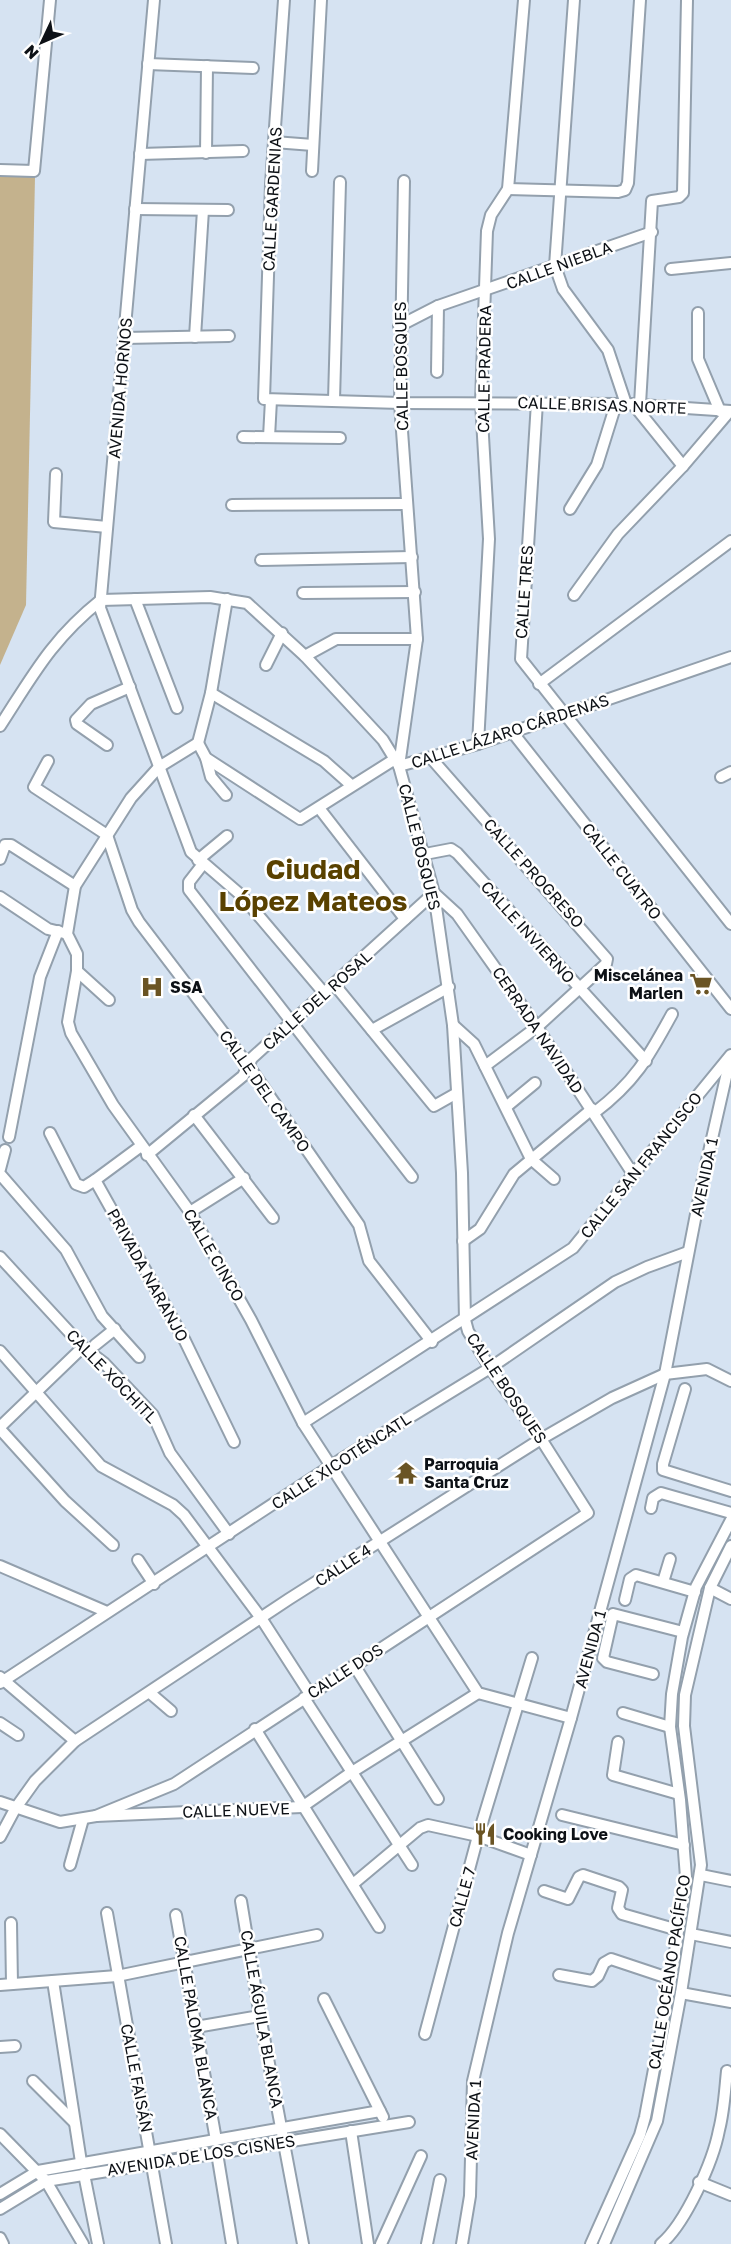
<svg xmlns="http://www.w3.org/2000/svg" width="731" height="2244" font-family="'Golos Text',sans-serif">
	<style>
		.green { fill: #c4b28d }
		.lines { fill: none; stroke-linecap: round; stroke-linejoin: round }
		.minor-casing { stroke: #93a0ad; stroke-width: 14 }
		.minor { stroke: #fff; stroke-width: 10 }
		.labels { text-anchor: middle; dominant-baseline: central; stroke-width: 5; stroke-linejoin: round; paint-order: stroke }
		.street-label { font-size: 16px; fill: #0d1116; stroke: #fff }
		.poi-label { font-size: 16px; font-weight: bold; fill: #0d1116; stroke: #fff; text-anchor: start }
		.town-label { font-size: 28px; font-weight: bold; fill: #594100; stroke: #fff }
	</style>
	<rect width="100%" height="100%" fill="#d6e3f2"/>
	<polygon class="green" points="0,177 35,177 26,605 0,665"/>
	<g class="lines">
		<g class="minor-casing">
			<g id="minor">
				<polyline points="154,0 100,608 191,852 242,896 324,993"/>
				<polyline points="284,0 271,184 264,399 400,403 626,404 731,411"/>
				<polyline points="574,0 555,266 563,289 608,350 626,404"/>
				<polyline points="148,64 253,68"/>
				<polyline points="274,142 313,145"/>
				<polyline points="206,153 207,66"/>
				<polyline points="140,154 243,151"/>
				<polyline points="0,170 34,171 50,0"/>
				<polyline points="312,171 321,0"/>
				<polyline points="508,189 618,192 625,190 628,183 640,0"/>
				<polyline points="135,209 228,210"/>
				<polyline points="671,269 731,263"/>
				<polyline points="698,313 698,359 720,411"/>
				<polyline points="399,326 438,306 652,232"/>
				<polyline points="195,337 203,210"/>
				<polyline points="124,338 229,336"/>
				<polyline points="437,372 438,306"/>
				<polyline points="334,400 340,182"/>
				<polyline points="537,402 521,659 731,924"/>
				<polyline points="633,404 683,466"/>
				<polyline points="640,404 652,201 679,197 683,193 687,0"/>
				<polyline points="243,437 340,438"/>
				<polyline points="269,437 271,400"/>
				<polyline points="56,474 54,522 107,527"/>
				<polyline points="232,505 406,504"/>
				<polyline points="570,509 597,465 616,404"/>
				<polyline points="261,560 412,557"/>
				<polyline points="303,593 415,592"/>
				<polyline points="574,595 618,534 683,466 729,412"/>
				<polyline points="135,599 177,708"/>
				<polyline points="101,600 210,597 247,603 305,656 383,740 399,766"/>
				<polyline points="305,656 336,639 417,639"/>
				<polyline points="266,665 282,633"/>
				<polyline points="539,684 731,541"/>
				<polyline points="211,693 324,761 351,785"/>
				<path d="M0 726C33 675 52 639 101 600"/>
				<polyline points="513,733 731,1009"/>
				<polyline points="198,743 159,767 131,798 75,886 67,934 77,954 77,971 68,1022 71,1033 113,1105 190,1212 251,1320 303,1423 478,1693 571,1718"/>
				<polyline points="198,743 206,758 300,819 395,759"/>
				<polyline points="198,743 211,693 227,599"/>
				<polyline points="478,744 489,539 481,402 487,231 491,215 508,189 524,0"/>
				<polyline points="107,745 77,724 76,720 91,704 130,687"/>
				<polyline points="206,758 211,777 226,795"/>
				<polyline points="431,758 607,959 606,964 537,1027 485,1066"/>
				<polyline points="48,761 34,787 107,835 132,910 139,922 248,1065 359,1225 369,1261 432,1342"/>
				<polyline points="399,766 478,744 731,657"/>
				<polyline points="721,777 731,772"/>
				<polyline points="319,808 405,919"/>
				<polyline points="425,854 451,849 457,853 646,1061"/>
				<polyline points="0,859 5,845 11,845 75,886"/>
				<polyline points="198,860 227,836"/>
				<polyline points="203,864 189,882 189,890 412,1177"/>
				<polyline points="0,897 48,929 64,933"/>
				<polyline points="77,971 109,1000"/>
				<polyline points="334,984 434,1106 457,1093"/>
				<polyline points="453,1025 474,1044 531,1159 554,1179"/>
				<polyline points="372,1030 449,987"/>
				<polyline points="506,1107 535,1083"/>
				<path d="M594 1113C635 1082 648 1058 672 1014"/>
				<polyline points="194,1115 273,1218"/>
				<polyline points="50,1133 76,1184 84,1187 95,1180 185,1341 234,1442"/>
				<polyline points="9,1137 40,977 58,931"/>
				<polyline points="147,1155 243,1076 252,1058 434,893 457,914 537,1027 633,1174"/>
				<polyline points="0,1169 5,1150"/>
				<polyline points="0,1174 66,1250 102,1316 139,1357"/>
				<polyline points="95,1180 141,1146"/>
				<polyline points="190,1212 244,1178"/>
				<polyline points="463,1241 480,1229 514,1174 592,1109"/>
				<polyline points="0,1257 83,1347 104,1363 153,1415 170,1453 229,1534"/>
				<polyline points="95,1345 115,1329"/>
				<polyline points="0,1351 101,1466 173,1505 184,1515 261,1618 310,1694"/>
				<polyline points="685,1389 663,1464 663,1470 731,1491"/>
				<polyline points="303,1423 573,1248 730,1056"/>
				<polyline points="0,1427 83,1347"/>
				<polyline points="0,1429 65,1501 113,1545"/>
				<polyline points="651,1508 653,1498 661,1493 731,1513"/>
				<polyline points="138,1560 154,1584"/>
				<polyline points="0,1566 107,1612"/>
				<polyline points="663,1582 670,1559"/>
				<polyline points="710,1588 731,1599"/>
				<polyline points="625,1600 630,1579 636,1575 695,1592"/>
				<polyline points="354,1665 438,1799"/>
				<polyline points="653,1674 607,1662 603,1658 613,1614 683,1632"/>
				<polyline points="0,1677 75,1741"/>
				<polyline points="0,1683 340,1460 490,1368 615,1282 647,1267 688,1252"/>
				<polyline points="150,1693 171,1711"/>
				<polyline points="304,1698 412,1865"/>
				<polyline points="623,1713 670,1727"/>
				<polyline points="0,1723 18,1735"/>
				<polyline points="255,1729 379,1927"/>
				<polyline points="618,1742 613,1775 679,1794"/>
				<polyline points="0,1802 60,1822 96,1816 302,1807 352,1772 478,1693"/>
				<polyline points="562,1815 684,1845"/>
				<polyline points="96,1816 174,1784 588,1513 541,1439 490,1368 468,1331 465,1320 462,1173 453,1025 434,893 399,766 417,639 400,403 404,181"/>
				<polyline points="0,1837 15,1809 35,1781 75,1741 289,1599 541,1439 612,1398 665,1374 707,1369 731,1381"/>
				<polyline points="70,1865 83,1819"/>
				<polyline points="701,1875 731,1881"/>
				<polyline points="353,1884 420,1828 428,1825 478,1836 531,1855"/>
				<polyline points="544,1891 568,1899 579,1877 583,1875 619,1887 622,1890 618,1908 622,1914 678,1930"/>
				<polyline points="241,1901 260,2016 303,2244"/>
				<polyline points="107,1913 166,2244"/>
				<polyline points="176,1915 216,2140"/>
				<polyline points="11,1923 12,1984"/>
				<polyline points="691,1934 731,1942"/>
				<polyline points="559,1975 592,1981 598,1976 604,1963 611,1959 671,1979"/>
				<polyline points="53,1981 81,2162"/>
				<polyline points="0,1985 117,1976 317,1935"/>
				<polyline points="681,1993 731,2002"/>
				<polyline points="324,1999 383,2117"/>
				<polyline points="196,2027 260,2016"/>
				<polyline points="425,2034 478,1836 532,1658"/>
				<polyline points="0,2047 15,2046"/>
				<polyline points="33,2081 74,2122"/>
				<polyline points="351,2131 368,2244"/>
				<polyline points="0,2134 46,2181 83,2244"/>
				<polyline points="217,2153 232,2244"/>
				<polyline points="84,2174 98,2244"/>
				<polyline points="699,2182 731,2195"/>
				<polyline points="0,2194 38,2171 380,2111"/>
				<polyline points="0,2209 46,2181 409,2122"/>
				<polyline points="0,2238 3,2244"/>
				<polyline points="381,2244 421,2156"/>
				<polyline points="427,2244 440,2180"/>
				<polyline points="462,2244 470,2196 473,2081 508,1933 571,1718 665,1374 703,1178 731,1055"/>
				<polyline points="591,2244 640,2135 645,2117 671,1979 686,1877 680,1800 670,1727 672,1694 682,1637 696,1587 731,1520"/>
				<polyline points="604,2244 657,2121 681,1993 701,1865 684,1726 685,1695 710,1588 731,1546"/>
				<path d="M661 2244C685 2224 713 2162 719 2130 724 2111 725 2090 727 2071"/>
			</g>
		</g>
		<use href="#minor" class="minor"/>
	</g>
	<defs>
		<g id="supermarket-bare" transform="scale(1.8)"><path d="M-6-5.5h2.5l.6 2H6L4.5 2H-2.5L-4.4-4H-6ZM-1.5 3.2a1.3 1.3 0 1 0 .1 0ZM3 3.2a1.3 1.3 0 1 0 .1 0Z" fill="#6a5424" stroke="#fff" stroke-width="2.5" paint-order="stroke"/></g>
		<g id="hospital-bare" transform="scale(1.8)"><path d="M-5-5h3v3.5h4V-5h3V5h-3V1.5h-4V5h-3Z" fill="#6a5424" stroke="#fff" stroke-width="2.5" paint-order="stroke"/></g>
		<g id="temple-bare" transform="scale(1.8)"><path d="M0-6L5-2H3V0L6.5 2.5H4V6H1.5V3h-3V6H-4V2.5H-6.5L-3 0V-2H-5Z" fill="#6a5424" stroke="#fff" stroke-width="2.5" paint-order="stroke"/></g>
		<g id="restaurant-bare" transform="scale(1.8)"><path d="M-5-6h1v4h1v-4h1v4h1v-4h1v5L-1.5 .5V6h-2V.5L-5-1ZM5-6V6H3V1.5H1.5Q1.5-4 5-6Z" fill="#6a5424" stroke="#fff" stroke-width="2.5" paint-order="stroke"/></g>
	</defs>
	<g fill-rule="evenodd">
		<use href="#supermarket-bare" x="701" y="984"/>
		<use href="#hospital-bare" x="152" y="987"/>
		<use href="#temple-bare" x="406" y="1473"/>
		<use href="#restaurant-bare" x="485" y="1834"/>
	</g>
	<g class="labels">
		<g class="street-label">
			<text transform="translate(272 199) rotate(-87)">CALLE GARDENIAS</text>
			<text transform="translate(559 265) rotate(-20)">CALLE NIEBLA</text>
			<text transform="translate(401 366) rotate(-91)">CALLE BOSQUES</text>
			<text transform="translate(484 369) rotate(-89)">CALLE PRADERA</text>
			<text transform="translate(120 388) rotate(-85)">AVENIDA HORNOS</text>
			<text transform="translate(602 405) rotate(2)">CALLE BRISAS NORTE</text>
			<text transform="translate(524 592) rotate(-86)">CALLE TRES</text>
			<text transform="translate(510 731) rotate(-18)">CALLE LÁZARO CÁRDENAS</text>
			<text transform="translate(420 847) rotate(76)">CALLE BOSQUES</text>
			<text transform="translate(622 871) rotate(52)">CALLE CUATRO</text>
			<text transform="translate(534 873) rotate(48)">CALLE PROGRESO</text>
			<text transform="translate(528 932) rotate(48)">CALLE INVIERNO</text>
			<text transform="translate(317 1000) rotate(-42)">CALLE DEL ROSAL</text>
			<text transform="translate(538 1030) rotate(56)">CERRADA NAVIDAD</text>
			<text transform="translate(265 1091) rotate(55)">CALLE DEL CAMPO</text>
			<text transform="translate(641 1165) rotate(-51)">CALLE SAN FRANCISCO</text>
			<text transform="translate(704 1177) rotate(-78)">AVENIDA 1</text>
			<text transform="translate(214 1255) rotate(60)">CALLE CINCO</text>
			<text transform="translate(148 1275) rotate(61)">PRIVADA NARANJO</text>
			<text transform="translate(112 1376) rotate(46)">CALLE XÓCHITL</text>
			<text transform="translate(507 1388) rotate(56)">CALLE BOSQUES</text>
			<text transform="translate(341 1461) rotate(-33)">CALLE XICOTÉNCATL</text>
			<text transform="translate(343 1565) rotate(-33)">CALLE 4</text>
			<text transform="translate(590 1649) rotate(-75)">AVENIDA 1</text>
			<text transform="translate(345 1671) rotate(-33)">CALLE DOS</text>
			<text transform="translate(236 1810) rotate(-2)">CALLE NUEVE</text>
			<text transform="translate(462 1897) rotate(-75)">CALLE 7</text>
			<text transform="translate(669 1972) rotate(-81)">CALLE OCÉANO PACÍFICO</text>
			<text transform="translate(262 2019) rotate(80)">CALLE ÁGUILA BLANCA</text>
			<text transform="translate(196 2028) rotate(80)">CALLE PALOMA BLANCA</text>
			<text transform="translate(137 2078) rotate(79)">CALLE FAISÁN</text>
			<text transform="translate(473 2120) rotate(-87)">AVENIDA 1</text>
			<text transform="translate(201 2155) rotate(-9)">AVENIDA DE LOS CISNES</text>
		</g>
		<g class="poi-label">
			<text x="683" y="975" text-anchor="end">Miscelánea<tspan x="683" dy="18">Marlen</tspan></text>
			<text x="170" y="987">SSA</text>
			<text x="424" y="1464">Parroquia<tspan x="424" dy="18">Santa Cruz</tspan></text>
			<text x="503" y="1834">Cooking Love</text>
		</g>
		<g class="town-label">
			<text x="313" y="868">Ciudad<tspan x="313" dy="32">López Mateos</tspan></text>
		</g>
	</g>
	<g transform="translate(42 42) rotate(226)" stroke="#ffffff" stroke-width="4.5" paint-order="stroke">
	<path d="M0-4.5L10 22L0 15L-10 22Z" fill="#0d1116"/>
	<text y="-9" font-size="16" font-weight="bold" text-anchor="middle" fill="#0d1116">N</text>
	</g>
</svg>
